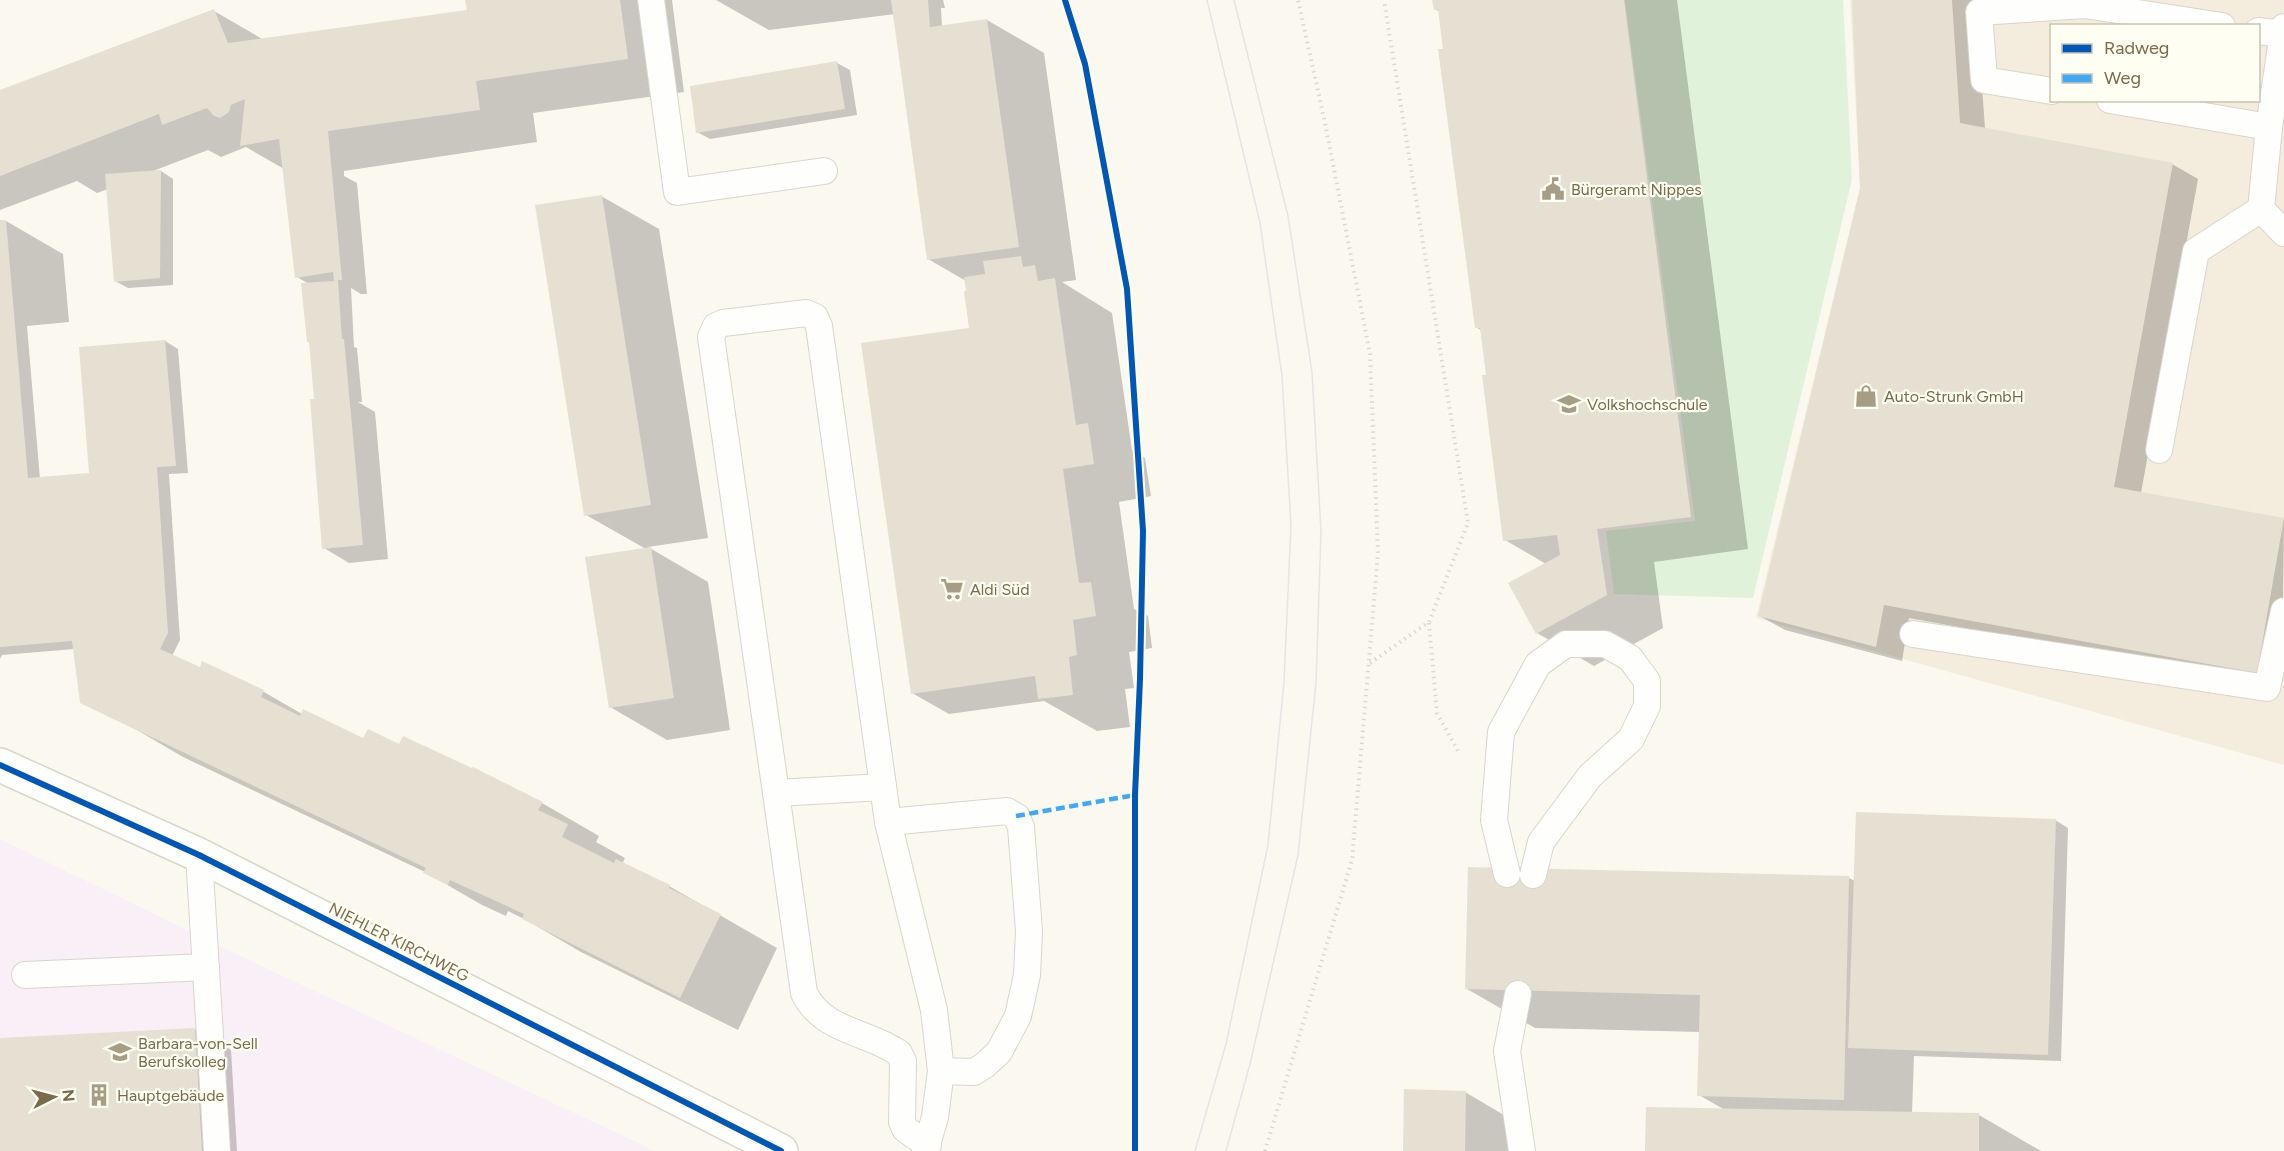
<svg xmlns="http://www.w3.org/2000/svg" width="2284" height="1151" font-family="Figtree,sans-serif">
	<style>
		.commercial { fill: #f4ecdd; fill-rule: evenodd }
		.education { fill: #f9eff6 }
		.green { fill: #e0f2d9 }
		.shadow { fill: #0003 }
		.building { fill: #e5e0d2 }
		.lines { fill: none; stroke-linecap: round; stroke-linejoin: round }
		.service-casing { stroke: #d9d5cb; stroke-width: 28 }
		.minor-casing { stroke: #d9d5cb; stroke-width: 36 }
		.path { stroke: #ddd8cf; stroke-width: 4; stroke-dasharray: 1.5 4.5; stroke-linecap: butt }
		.service { stroke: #fefefd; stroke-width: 26 }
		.minor { stroke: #fefefd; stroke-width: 33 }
		.tram { stroke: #e7e4e6; stroke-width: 1.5 }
		.quiet { stroke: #3fa9f5; stroke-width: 4.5; stroke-dasharray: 9 4.5; stroke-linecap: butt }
		.cycleway-casing { stroke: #fffef2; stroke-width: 10 }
		.cycleway { stroke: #0057b8; stroke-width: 6 }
		.labels { text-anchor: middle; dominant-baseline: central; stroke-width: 4.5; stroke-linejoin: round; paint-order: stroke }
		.poi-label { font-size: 16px; fill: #7b6a4b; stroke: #fffef2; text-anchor: start }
		.street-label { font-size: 16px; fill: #7b6a4b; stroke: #fffef2 }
	</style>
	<rect width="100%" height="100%" fill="#faf8ef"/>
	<path class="commercial" d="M1850 0H2284V765L1756 618 1860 188ZM2052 26H2258V100H2052Z"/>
	<polygon class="education" points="0,839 234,953 655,1151 0,1151"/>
	<polygon class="green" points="1625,0 1843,0 1852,179 1753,598 1614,594 1606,531 1695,521"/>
	<g class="shadow">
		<polygon points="467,0 672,0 684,92 533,113 537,142 344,171 344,176 357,183 367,294 361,294 351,288 354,347 357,348 362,402 358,402 375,412 388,559 349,563 324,548 319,400 309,284 297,277 284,169 246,147 221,157 208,150 153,171 161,171 173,179 173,285 128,288 115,281 108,189 97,193 77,181 0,210 0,92 214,11 264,40 468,11"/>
		<polygon points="716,0 943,0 945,8 941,8 942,27 987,20 1044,53 1076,280 1062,282 1112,313 1132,450 1145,458 1151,496 1119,502 1134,609 1148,616 1152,648 1129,652 1134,688 1125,689 1130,727 1097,731 1044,701 949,714 912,693 971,329 966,281 928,259 895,14 769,30"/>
		<polygon points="1434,0 1677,0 1748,549 1654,562 1663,628 1594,666 1537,633 1546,564 1505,540 1488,376 1482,331 1476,327 1440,12 1435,9"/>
		<polygon points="1853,0 1976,0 1985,129 2172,164 2198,179 2141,493 2284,519 2282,686 1909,618 1902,661 1785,630 1760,616 1862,188"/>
		<polygon points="837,63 850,70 857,115 710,139 697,132"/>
		<polygon points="601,196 659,229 708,538 648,547 708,582 730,730 667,740 610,707 646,549 586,515"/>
		<polygon points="6,221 63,254 69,322 27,326 40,479 90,474 165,341 178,349 188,473 169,474 180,640 172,656 200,669 203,663 264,692 302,714 364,740 542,803 599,836 596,842 625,858 622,864 669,886 777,948 738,1030 581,952 526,920 508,911 506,916 482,905 425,872 183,757 137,730 94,709 74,649 2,655 0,659 0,222"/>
		<polygon points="2055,820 2068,828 2061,1061 1914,1056 1912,1114 1979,1115 2041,1151 1646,1151 1725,1110 1699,1095 1701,1032 1535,1028 1467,989 1849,878 1855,881"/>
		<polygon points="194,1029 231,1050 237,1151 0,1151 0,1040"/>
		<polygon points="1465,1092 1533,1132 1533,1151 1404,1151"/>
	</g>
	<g class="building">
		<polygon points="465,0 620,0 628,59 476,81 480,110 328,131 342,280 338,280 342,339 344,339 363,545 322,549 310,399 314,399 309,342 307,342 301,283 334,281 333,272 295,278 279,139 240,146 245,99 231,105 229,112 220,118 214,116 207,108 162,125 159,114 0,176 0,90 214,9 228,43 467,10"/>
		<polygon points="891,0 928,0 930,27 987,19 1019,247 927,260"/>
		<polygon points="1432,0 1624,0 1691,517 1597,529 1607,595 1536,634 1508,583 1560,555 1557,535 1503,541 1482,375 1486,375 1480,328 1475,328 1438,49 1443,49 1438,9 1434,10"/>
		<polygon points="1852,0 1952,0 1960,123 2173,163 2114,487 2284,518 2257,673 1884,605 1876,647 1758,616 1860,188"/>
		<polygon points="837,61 845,109 696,133 690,86"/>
		<polygon points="161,170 160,278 114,282 105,174"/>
		<polygon points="602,195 651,505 584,516 535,205"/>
		<polygon points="0,220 6,220 28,478 89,473 79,347 165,340 176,466 157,467 168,633 160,649 200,667 202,661 264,690 261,697 300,716 303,709 363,738 368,729 399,744 403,736 472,768 473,767 543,802 538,810 568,824 562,837 614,863 616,859 670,885 669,888 721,914 680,998 522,919 524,914 450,880 448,885 423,873 426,868 80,703 72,641 0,647"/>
		<polygon points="1021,256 1023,267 1035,265 1038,281 1055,278 1076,425 1088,423 1094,464 1063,469 1079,583 1091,582 1096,616 1073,620 1077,655 1069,657 1073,695 1038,699 1035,676 911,694 861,343 969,328 964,291 966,291 964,277 985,274 983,261"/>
		<polygon points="651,547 674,698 609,708 585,557"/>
		<polygon points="1856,812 2056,819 2048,1055 1848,1048"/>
		<polygon points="1468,867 1849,876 1844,1100 1697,1096 1700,995 1465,989"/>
		<polygon points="195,1028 202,1151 0,1151 0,1038"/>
		<polygon points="1404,1089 1466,1091 1465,1151 1403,1151"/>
		<polygon points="1646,1107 1979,1113 1979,1151 1645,1151"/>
	</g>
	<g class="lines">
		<g class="service-casing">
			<g id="service">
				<polyline points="651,0 677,192 824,171"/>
				<polyline points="2284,27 2269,127 2261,209 2284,233"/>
				<polyline points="2258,31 2282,34"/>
				<polyline points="2052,91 1984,80 1979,12 2085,5 2222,26"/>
				<polyline points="2110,100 2269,127"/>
				<polyline points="2159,450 2196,251 2261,209"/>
				<polyline points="1913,634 2267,688 2284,611"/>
				<path d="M883 787 776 793 804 993C823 1032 867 1031 899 1053L903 1061 902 1122 905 1129 928 1145"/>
				<polyline points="776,793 711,337 716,326 723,323 806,313 815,317 819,326 888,822 934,1010 941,1071 935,1117 925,1151"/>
				<polyline points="888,822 1007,811 1017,817 1021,827 1029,931 1027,975 1018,1016 999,1052 985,1065 974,1072 941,1071"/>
				<polyline points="199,855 217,1151"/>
				<polyline points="1507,874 1494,820 1501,732 1538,664 1566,644 1605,644 1630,658 1647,681 1647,706 1631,739 1590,776 1541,842 1533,875"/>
				<polyline points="25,975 206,967"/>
				<polyline points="1518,994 1507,1051 1522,1151"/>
			</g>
		</g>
		<g class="minor-casing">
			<polyline id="minor" points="0,765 199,855 781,1151"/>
		</g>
		<g class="path">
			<polyline points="1429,623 1437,713 1459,753"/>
			<polyline points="1370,663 1429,622 1468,523 1384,0"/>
			<polyline points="1265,1151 1352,860 1378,553 1370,354 1325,123 1298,0"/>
		</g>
		<use href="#service" class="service"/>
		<use href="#minor" class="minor"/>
		<g class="tram">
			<polyline points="1195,1151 1226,1044 1268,845 1284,682 1291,525 1282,376 1260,223 1207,0"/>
			<polyline points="1226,1151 1250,1064 1298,855 1316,683 1321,531 1312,372 1288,216 1234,0"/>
		</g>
		<polyline class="quiet" points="1016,816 1135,795"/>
		<g class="cycleway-casing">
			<g id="cycleway">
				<polyline points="1065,0 1085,64 1127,289 1143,531 1140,679 1135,795 1135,1151"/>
				<polyline points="0,765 199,855 781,1151"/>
			</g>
		</g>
		<use href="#cycleway" class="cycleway"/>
	</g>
	<defs>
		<g id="civic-bare" transform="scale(1.8)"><path d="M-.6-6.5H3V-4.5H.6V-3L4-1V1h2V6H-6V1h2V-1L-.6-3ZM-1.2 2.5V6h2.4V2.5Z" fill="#a79c84" stroke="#fffef2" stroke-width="2.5" paint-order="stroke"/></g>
		<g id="shop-bare" transform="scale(1.8)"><path d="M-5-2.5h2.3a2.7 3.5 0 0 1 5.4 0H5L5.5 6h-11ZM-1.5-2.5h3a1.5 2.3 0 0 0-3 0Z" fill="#a79c84" stroke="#fffef2" stroke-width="2.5" paint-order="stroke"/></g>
		<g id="university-bare" transform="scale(1.8)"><path d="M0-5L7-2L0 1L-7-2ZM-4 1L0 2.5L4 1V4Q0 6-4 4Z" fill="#a79c84" stroke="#fffef2" stroke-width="2.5" paint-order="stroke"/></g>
		<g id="supermarket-bare" transform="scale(1.8)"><path d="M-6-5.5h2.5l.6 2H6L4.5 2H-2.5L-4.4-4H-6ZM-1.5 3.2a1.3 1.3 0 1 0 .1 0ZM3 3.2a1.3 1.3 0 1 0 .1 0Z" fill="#a79c84" stroke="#fffef2" stroke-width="2.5" paint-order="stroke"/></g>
		<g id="school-bare" transform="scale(1.8)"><path d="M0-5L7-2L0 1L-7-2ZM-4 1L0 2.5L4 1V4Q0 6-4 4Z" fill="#a79c84" stroke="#fffef2" stroke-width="2.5" paint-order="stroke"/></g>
		<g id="building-bare" transform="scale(1.8)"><path d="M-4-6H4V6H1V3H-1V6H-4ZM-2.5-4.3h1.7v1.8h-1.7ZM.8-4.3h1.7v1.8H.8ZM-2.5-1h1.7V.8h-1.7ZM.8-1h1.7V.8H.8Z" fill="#a79c84" stroke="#fffef2" stroke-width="2.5" paint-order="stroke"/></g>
	</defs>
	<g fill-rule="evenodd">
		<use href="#civic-bare" x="1553" y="189"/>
		<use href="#shop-bare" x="1866" y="396"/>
		<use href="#university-bare" x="1569" y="404"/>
		<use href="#supermarket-bare" x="952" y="589"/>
		<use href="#school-bare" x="120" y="1052"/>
		<use href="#building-bare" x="99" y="1095"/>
	</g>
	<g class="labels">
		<g class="poi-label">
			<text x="1571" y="189">Bürgeramt Nippes</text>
			<text x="1884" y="396">Auto-Strunk GmbH</text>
			<text x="1587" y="404">Volkshochschule</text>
			<text x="970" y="589">Aldi Süd</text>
			<text x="138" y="1043">Barbara-von-Sell<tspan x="138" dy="18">Berufskolleg</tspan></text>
			<text x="117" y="1095">Hauptgebäude</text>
		</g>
		<g class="street-label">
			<text transform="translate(399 942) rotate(27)">NIEHLER KIRCHWEG</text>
		</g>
	</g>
	<rect x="2050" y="24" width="210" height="78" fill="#fffef2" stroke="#cac3af" stroke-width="1.5"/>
	<rect x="2062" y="44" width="30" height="9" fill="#0057b8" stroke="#cac3af" stroke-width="1.5"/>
	<text x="2104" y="54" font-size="18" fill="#7b6a4b">Radweg</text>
	<rect x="2062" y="74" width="30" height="9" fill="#3fa9f5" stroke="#cac3af" stroke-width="1.5"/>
	<text x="2104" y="84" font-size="18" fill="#7b6a4b">Weg</text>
	<g transform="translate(54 1097) rotate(84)" stroke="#fffef2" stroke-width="4.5" paint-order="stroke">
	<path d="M0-4.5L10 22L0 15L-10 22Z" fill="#7b6a4b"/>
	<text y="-9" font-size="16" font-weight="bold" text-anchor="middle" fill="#7b6a4b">N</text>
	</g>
</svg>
